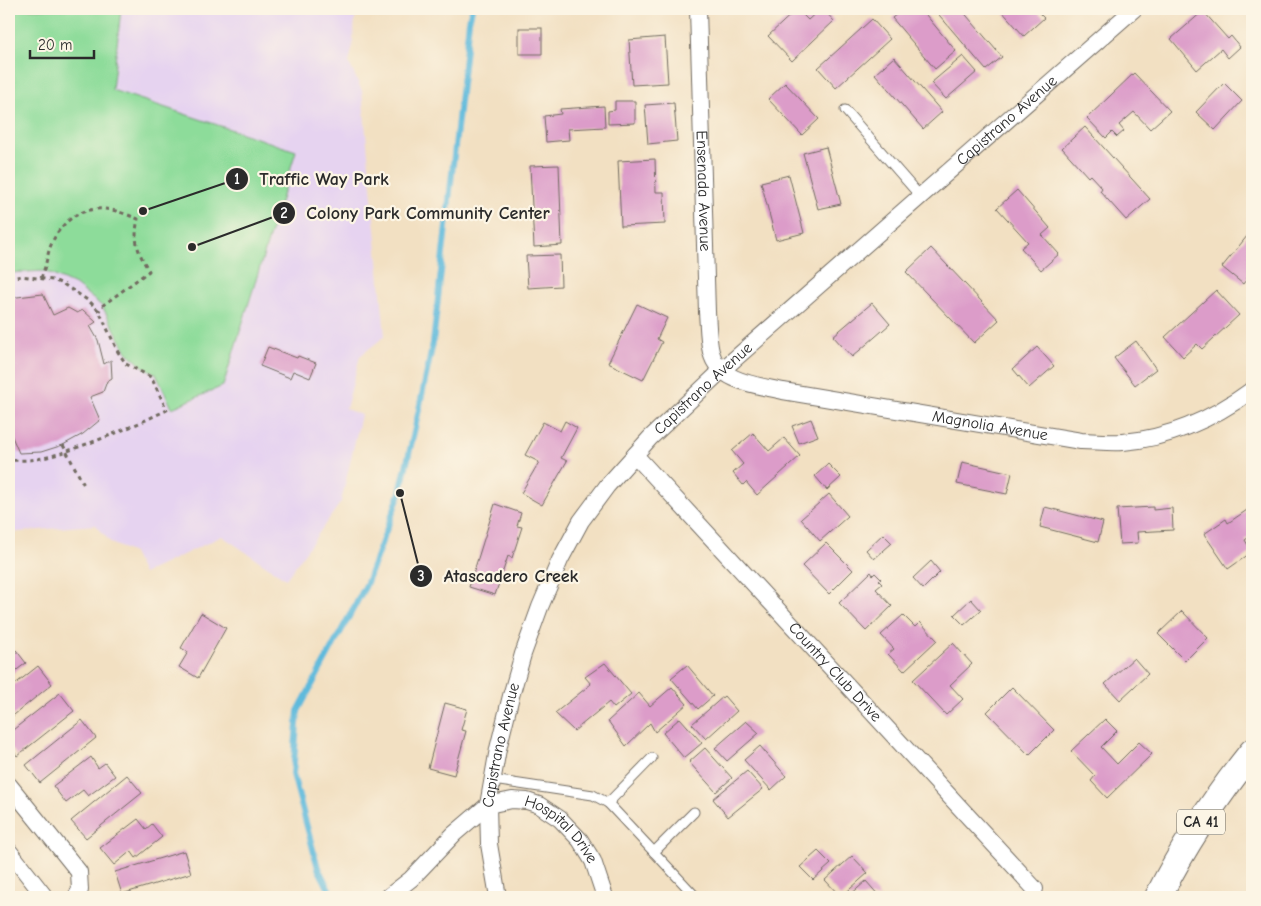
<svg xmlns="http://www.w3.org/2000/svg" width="1261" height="906" font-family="'Comic Neue',sans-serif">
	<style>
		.built { fill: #e6d3f0 }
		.green { fill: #8ddc9a; stroke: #5c8462 }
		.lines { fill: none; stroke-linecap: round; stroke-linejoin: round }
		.stream { stroke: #5ebadc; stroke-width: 6 }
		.building { fill: #dc9cc9 }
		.service-casing { stroke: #716a60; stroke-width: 11 }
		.minor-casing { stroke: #716a60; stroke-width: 18 }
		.primary-casing { stroke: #716a60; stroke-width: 28 }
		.path { stroke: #716a60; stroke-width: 3; stroke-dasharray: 4 4; stroke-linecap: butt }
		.service { stroke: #fff; stroke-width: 9 }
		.minor { stroke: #fff; stroke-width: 16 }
		.primary { stroke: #fff; stroke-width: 26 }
		.labels { text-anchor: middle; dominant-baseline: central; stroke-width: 4.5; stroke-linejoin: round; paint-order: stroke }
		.shield { fill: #fcf5e5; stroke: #6a6863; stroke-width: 1 }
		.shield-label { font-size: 15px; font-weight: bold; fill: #2b2b2b }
		.street-label { font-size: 16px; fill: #2b2b2b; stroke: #fcf5e5 }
		.leader { fill: none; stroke: #2b2b2b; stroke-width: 2 }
		.callout-dot { fill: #2b2b2b; stroke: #fcf5e5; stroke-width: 2 }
		.mark-label { font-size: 15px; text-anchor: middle; font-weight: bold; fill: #fff }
		.callout-label { font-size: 18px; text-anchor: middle; font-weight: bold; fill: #2b2b2b; stroke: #fcf5e5; stroke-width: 4.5; stroke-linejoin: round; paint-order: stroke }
	</style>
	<rect width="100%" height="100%" fill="#fcf5e5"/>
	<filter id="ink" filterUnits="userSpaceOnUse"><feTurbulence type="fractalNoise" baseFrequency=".02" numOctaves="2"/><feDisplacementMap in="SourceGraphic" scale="10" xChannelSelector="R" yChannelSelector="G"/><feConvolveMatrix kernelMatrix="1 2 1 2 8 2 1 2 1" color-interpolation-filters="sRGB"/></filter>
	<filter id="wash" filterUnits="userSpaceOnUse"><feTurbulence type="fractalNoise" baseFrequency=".0096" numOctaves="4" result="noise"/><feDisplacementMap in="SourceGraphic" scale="20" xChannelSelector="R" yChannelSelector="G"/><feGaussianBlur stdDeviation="1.12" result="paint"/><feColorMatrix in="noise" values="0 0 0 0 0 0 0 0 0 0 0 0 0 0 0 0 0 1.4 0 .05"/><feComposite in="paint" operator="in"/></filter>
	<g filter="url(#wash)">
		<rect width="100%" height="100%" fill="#f2e0c2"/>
		<polygon class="built" points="9,9 356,9 352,49 349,63 362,91 385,336 360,356 346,409 361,415 341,502 286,579 222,536 143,574 133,553 111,543 96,525 69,527 9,533"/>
		<polygon class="green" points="9,9 121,9 112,90 296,151 223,386 172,408 156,374 141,365 127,352 102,306 77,286 44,271 9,273"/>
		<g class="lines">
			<polyline class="stream" points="333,897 318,868 293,774 298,711 366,585 400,493 417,419 433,343 469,21 472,9"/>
		</g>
		<g id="blocks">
			<g class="building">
				<polygon points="797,9 808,20 820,9 823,9 834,21 792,61 768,36"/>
				<polygon points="903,9 921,9 956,51 935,69 892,18"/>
				<polygon points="934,9 961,9 1002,57 986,70"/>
				<polygon points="1000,9 1035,9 1044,18 1024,36"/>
				<polygon points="1203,11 1228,39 1231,36 1240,47 1228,58 1221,49 1197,70 1171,39"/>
				<polygon points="872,19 890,39 836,88 818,68"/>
				<rect x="519" y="28" width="23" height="26"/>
				<polygon points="665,37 668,83 632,85 629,40"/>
				<polygon points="963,56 977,72 946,99 931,83"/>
				<polygon points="894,57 942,112 923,129 875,74"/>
				<polygon points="1134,73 1170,111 1150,129 1134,112 1119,125 1124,131 1117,137 1112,132 1106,138 1087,118"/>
				<polygon points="785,83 819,119 802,135 768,99"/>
				<polygon points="1224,83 1242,101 1215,130 1196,112"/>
				<polygon points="615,101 635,101 635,123 608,124 608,111 615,110"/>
				<polygon points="674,103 677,141 648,144 645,105"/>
				<polygon points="604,106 605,127 568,129 569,140 546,142 544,116 561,114 560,109"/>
				<polygon points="1085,127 1150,199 1126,220 1100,191 1102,188 1090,175 1088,177 1062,148"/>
				<polygon points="826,147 841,204 818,209 803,153"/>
				<polygon points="655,159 656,192 664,192 665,224 621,226 618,161"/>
				<polygon points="559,165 562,245 534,247 530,166"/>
				<polygon points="789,175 804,233 776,240 761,182"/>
				<polygon points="1017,190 1050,228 1042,235 1059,254 1041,270 1021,248 1028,242 997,208"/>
				<polygon points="1252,230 1252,272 1243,284 1222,267"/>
				<polygon points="931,248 999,320 974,343 906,272"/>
				<polygon points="560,255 561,286 528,288 526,256"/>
				<polygon points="1216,290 1239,315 1202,349 1197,344 1183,357 1165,337"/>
				<polygon points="43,294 53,315 68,308 77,313 83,310 96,322 90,326 98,340 104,364 111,360 112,378 107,381 103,392 90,397 100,420 83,434 63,445 41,452 19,453 10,432 9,433 9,299 17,297"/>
				<polygon points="872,303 890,324 852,357 833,336"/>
				<polygon points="637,304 667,318 657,339 662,342 643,380 608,363"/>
				<polygon points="1136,341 1156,369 1135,385 1114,358"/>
				<polygon points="268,347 297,358 298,356 316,363 310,378 293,371 290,378 260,366"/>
				<polygon points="1037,347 1054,366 1029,388 1013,369"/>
				<polygon points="811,419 818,436 799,443 792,426"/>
				<polygon points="565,421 577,428 561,458 567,461 542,505 521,493 539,462 525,455 543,422 560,431"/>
				<polygon points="753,433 769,451 784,438 800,456 757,495 746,482 743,485 733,473 743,464 732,451"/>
				<polygon points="962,462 1012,473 1007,494 957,484"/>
				<polygon points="828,464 841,477 827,490 815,476"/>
				<polygon points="829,494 848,516 820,541 801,519"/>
				<polygon points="495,504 521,513 517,526 522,527 512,558 508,556 495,595 469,587"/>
				<polygon points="1045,507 1103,522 1098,542 1040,527"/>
				<polygon points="1153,507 1153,510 1172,508 1173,530 1137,532 1138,543 1120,544 1117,509"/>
				<polygon points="1247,510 1252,518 1252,535 1245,540 1252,552 1228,569 1204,534 1226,519 1228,523"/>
				<polygon points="883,534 892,543 874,559 866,550"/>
				<polygon points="826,543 853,570 829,594 802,566"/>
				<polygon points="931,561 940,572 923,589 913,578"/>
				<polygon points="871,572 873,575 875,573 881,579 879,581 882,584 876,589 892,606 866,631 839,603"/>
				<polygon points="971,599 981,610 964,625 954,615"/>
				<polygon points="1182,611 1208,638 1185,661 1158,634"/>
				<polygon points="201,613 226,628 198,678 179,667 188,652 181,648"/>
				<polygon points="903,615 915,627 920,622 937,640 904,671 888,654 894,649 881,635"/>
				<polygon points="953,643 972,664 950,685 963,699 946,715 913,680"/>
				<polygon points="16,650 26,663 9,676 9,655"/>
				<polygon points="1134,658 1148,674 1120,700 1105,684"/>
				<polygon points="605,663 631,694 614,708 609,702 574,731 555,713 591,684 585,677"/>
				<polygon points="687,665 713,696 698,709 671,678"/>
				<polygon points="38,666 52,684 9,719 9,689"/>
				<polygon points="672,687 687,704 655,732 650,723 626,746 608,721 639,693 650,706"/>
				<polygon points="1012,687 1054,730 1029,755 987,712"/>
				<polygon points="60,693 74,711 17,756 9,745 9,733"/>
				<polygon points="724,696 737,711 706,739 692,724"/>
				<polygon points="445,703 467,709 461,730 466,731 454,775 428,768"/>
				<polygon points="680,718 702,743 684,758 663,733"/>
				<polygon points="1105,719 1117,731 1101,747 1117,764 1139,742 1152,754 1107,798 1091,781 1095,776 1071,751"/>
				<polygon points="82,720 96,738 40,783 26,765"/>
				<polygon points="746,721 759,733 727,761 715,748"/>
				<polygon points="760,746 786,776 771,790 744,760"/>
				<polygon points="705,748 732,778 716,792 689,762"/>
				<polygon points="91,757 98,768 105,763 115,776 88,796 83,790 66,803 53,786"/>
				<polygon points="747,771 763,789 728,817 713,799"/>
				<polygon points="127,775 142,793 86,838 71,821"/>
				<polygon points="138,819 146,829 152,824 162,837 136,858 131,851 114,865 100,848"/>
				<polygon points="184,851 191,873 122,894 115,872"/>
				<polygon points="818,851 831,864 813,880 800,867"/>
				<polygon points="852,856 868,873 841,897 825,880"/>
				<polygon points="866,881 880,897 850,897 849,896"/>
			</g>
		</g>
	</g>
	<g filter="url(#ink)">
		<use href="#blocks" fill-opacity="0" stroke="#716a60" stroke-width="1"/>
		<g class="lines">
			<g class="service-casing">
				<g id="service">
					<polyline points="845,110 920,196"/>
					<polyline points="493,780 593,795 608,803 696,897"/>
					<polyline points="608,803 652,758"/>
					<polyline points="654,852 694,812"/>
				</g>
			</g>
			<g class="minor-casing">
				<g id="minor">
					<path id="s1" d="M698 9 707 312C708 324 708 340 711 352 718 382 757 385 783 391L1081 441C1094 441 1109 443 1123 442 1171 438 1214 418 1252 390"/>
					<path id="s2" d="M635 455 1035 889"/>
					<polyline points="9,785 79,872 80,890 76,897"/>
					<polyline points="9,851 45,897"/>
					<path id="s3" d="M388 897 411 879 454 834 488 805 512 800 527 801 539 805 560 819 580 840 593 861 605 897"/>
					<path id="s4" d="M498 897 489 844 488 805 498 749 511 696 523 654 540 607 560 560 581 521 607 486 650 438 721 371 1134 9"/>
				</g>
			</g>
			<g class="primary-casing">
				<path id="primary" d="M1158 897C1184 845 1216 797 1252 752"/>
			</g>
			<g class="path">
				<path d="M41 278C46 267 47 255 51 245 62 218 87 203 116 211 123 213 131 216 138 219 133 241 138 252 149 271L102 306 99 311"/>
				<path d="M9 279 21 276 53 280 63 284 89 301 99 311 118 352 126 364 151 377 167 410C140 423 113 435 84 445 57 455 39 462 9 460"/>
				<polyline points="63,445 85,487"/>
			</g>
			<use href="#service" class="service"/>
			<use href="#minor" class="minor"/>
			<use href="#primary" class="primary"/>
		</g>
	</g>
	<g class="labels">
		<rect class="shield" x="1177" y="809.5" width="48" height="25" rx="4"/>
		<g class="shield-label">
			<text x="1201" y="822">CA 41</text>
		</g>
		<g class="street-label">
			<text stroke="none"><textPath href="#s4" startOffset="979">Capistrano Avenue</textPath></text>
			<text stroke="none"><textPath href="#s1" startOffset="182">Ensenada Avenue</textPath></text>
			<text stroke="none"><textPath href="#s4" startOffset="574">Capistrano Avenue</textPath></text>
			<text stroke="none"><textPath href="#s1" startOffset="640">Magnolia Avenue</textPath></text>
			<text stroke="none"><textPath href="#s2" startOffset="295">Country Club Drive</textPath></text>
			<text stroke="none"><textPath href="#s4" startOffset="154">Capistrano Avenue</textPath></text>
			<text stroke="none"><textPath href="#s3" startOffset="221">Hospital Drive</textPath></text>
		</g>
	</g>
	<path class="leader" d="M143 211L237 179M192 247L284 213M400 493L421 576"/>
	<g class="callout-dot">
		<circle cx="143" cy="211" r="5"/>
		<circle cx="192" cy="247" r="5"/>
		<circle cx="400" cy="493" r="5"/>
		<circle cx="237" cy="179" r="12"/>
		<circle cx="284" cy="213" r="12"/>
		<circle cx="421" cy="576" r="12"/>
	</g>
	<g class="mark-label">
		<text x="237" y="184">1</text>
		<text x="284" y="218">2</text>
		<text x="421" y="581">3</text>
	</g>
	<g class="callout-label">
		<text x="324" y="185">Traffic Way Park</text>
		<text x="428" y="219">Colony Park Community Center</text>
		<text x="511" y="582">Atascadero Creek</text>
	</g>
	<rect width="1261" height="906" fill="none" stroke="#fcf5e5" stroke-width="30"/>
	<path d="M30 50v8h64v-8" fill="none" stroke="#2b2b2b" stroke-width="2.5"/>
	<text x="38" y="50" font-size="15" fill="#2b2b2b" stroke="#fcf5e5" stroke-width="4" paint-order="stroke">20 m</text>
</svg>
